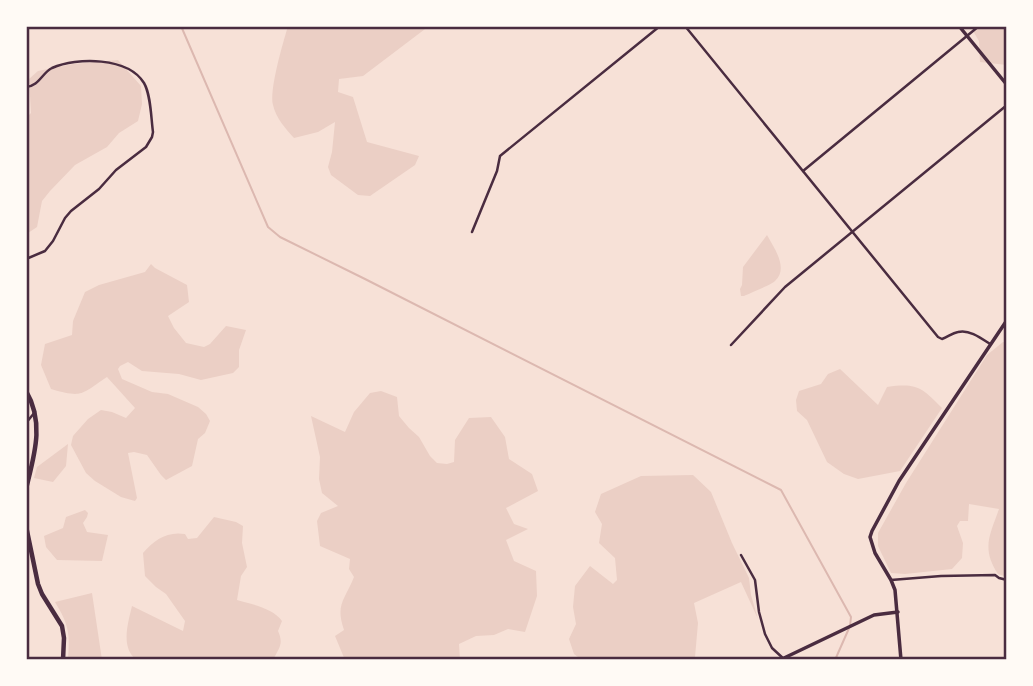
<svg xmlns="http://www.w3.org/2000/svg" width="1033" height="686" font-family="Rubik,sans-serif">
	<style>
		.green { fill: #ebcfc5 }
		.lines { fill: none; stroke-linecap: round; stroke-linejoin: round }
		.stream { stroke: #dcb8b0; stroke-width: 2 }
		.minor { stroke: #4a2c40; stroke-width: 2.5 }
		.tertiary { stroke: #4a2c40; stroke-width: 3.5 }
		.primary { stroke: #4a2c40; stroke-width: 4.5 }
		.neatline { fill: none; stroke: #4a2c40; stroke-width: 2.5 }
	</style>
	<rect width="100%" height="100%" fill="#f7e1d7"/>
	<g class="green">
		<path d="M288 26H429L363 76 339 79 338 92 353 97 367 142 419 156 415 165 370 196 358 195 331 175 328 167 332 152 335 122 318 132 294 138C285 128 276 118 273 105 269 90 283 43 288 26Z"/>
		<polygon points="970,26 1007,26 1007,65 980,62 979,41"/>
		<polygon points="118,60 141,86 142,104 138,121 119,133 107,147 75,165 50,191 42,201 37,227 28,233 26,232 26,118 31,113 29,79 38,71 73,64"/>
		<path d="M767 235C774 248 789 268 775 281 773 284 750 293 744 296H741L740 289 742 285 743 267Z"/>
		<path d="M151 264 155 268 187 285 189 302 168 316 174 328 186 343 204 347 210 344 226 326 246 330 239 350V367L233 373 201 380 179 374 142 371 128 362 120 366 118 369 122 379 152 392 168 394 198 407 206 414 210 421 205 433 198 439 192 466 166 480 161 475 147 455 134 452 128 453 137 498 135 501 121 497 95 481 86 473 71 445 73 436 88 419 101 410 112 412 126 418 135 408 107 377C80 395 83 398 51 389L41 365 45 344 72 335 73 321 85 292 99 285 145 272Z"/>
		<path d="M1003 342H1007V577L998 574C981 548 990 535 999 509L969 504 968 521H960L957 526 963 543 962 558 952 569 905 574 891 573 878 546V533L906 483 987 355Z"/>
		<path d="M840 369 878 405 887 387C917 383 921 387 942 408L900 471 858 479 844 474 827 462 807 420 797 411 796 400 799 391 821 384 828 374Z"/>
		<path d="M381 391 397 397 399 416 409 428 419 437 430 456 437 463 447 464 454 462 455 440 469 418 491 417 505 437 509 459 532 474 538 491 506 508 514 524 528 529 506 540 514 561 536 571 537 596 525 632 508 629 494 635 476 636 459 644 460 660H345L335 636 344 630C335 604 345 600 354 577L349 569 350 559 320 546 317 521 321 513 338 506 322 493 319 479 320 457 311 416 345 432 354 412 370 393Z"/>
		<polygon points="68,444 66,466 53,482 34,478 37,467"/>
		<polygon points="693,475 711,492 732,543 749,578 751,595 758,619 741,582 694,603 698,623 695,657 700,660 582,660 574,654 569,639 576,624 573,607 575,586 590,566 613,584 617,580 615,558 599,543 602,524 595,512 601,494 641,476"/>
		<polygon points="85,510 88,513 87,517 83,523 87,532 108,535 102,561 57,560 46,547 44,536 63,528 66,517"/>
		<path d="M214 517 236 522 243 526 242 543 247 567 241 576 237 600C251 604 273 608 282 621L278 631C284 644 279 648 273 660H137C120 648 128 623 132 606L183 631 185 621 166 594 156 587 145 576 143 553C154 540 167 531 185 534L188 539 197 538Z"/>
		<path d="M92 593 102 660H68C70 633 69 625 55 602Z"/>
	</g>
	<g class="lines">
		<polyline class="stream" points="181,26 268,227 280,237 365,279 781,490 851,617 850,626 835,660"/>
		<g class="minor">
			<path d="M685 26 938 337 942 339C948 337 952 333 958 332 969 329 981 338 990 344"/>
			<path d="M26 87C39 86 42 73 52 68 77 57 128 57 144 83 151 95 151 118 153 132L152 137 146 147 116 170 99 189 71 211 65 218 53 241 45 251 26 259"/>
			<polyline points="803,171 979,26"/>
			<polyline points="472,232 497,171 500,156 660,26"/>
			<polyline points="731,345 785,287 1007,105"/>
			<polyline points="26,423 35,412"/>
			<polyline points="741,555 755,580 759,612 765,634 772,648 785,660"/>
			<polyline points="891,580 941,576 995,575 999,578 1007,580"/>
		</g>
		<g class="tertiary">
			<polyline points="959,26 1007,85"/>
			<polyline points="784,658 874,615 898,612"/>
			<polyline points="901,660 895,590 891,580 875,553 870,537 872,531 899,481 1007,320"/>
		</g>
		<g class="primary">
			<path d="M26 391C45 423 34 456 26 489"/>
			<polyline points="26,526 38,584 42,594 62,626 64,638 63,660"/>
		</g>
	</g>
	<rect width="1033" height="686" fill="none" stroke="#fffaf5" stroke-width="56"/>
	<rect x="28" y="28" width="977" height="630" class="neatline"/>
</svg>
